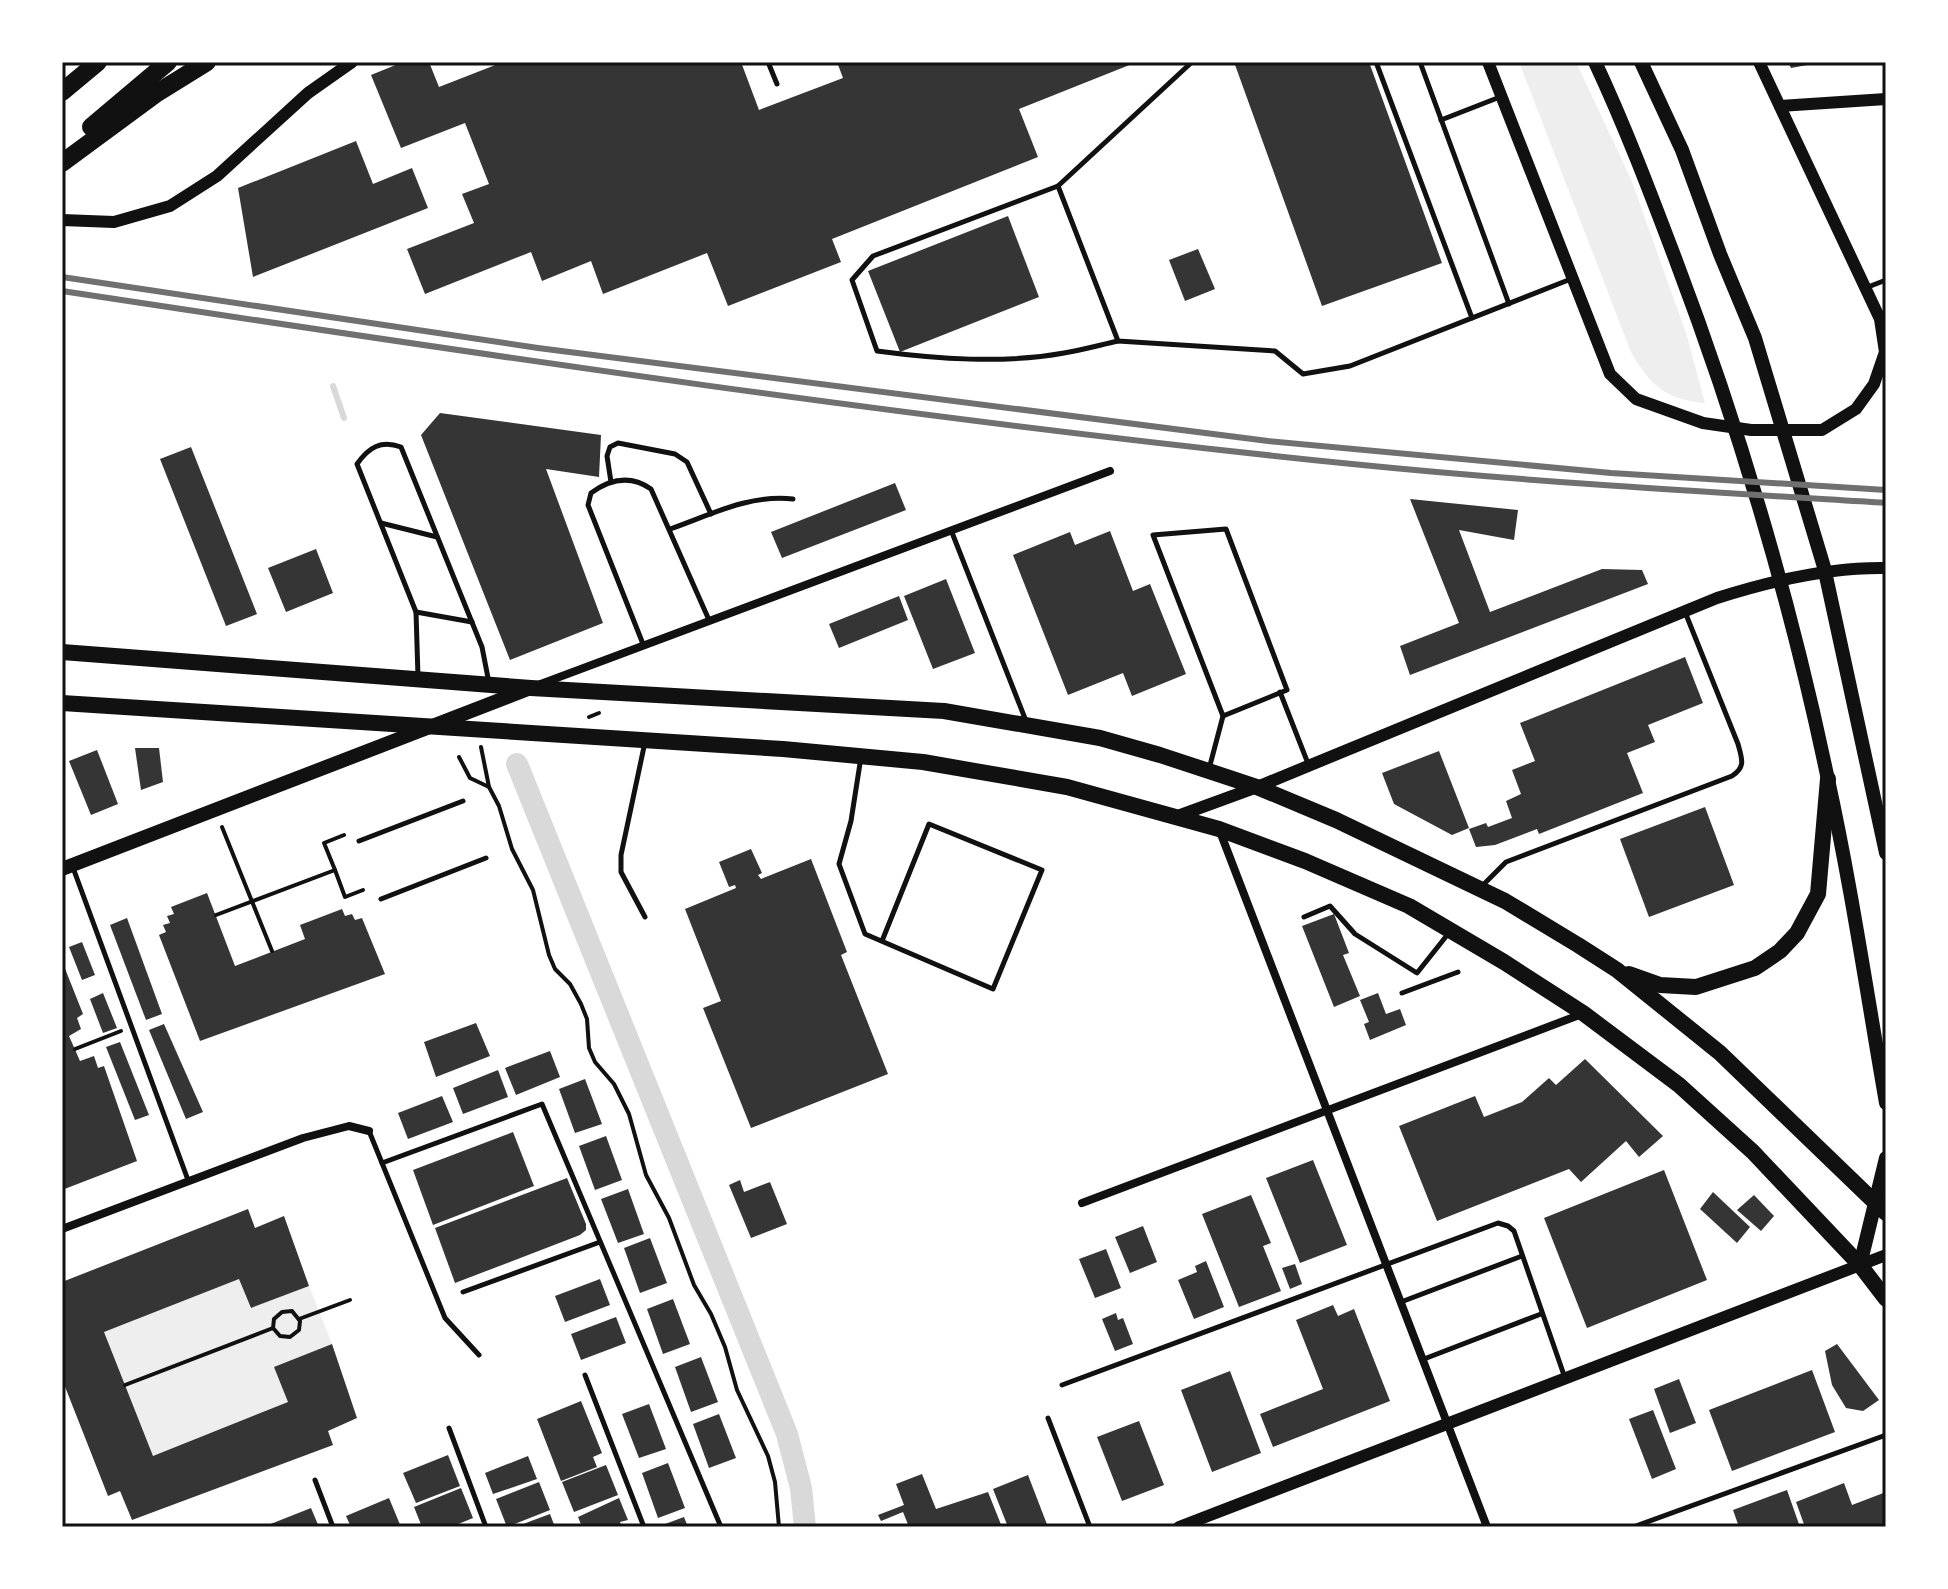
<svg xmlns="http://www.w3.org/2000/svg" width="1948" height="1589" font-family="'Varela Round',sans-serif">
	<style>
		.green { fill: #eee }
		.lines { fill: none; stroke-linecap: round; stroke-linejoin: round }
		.stream { stroke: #d9d9d9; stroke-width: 6 }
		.canal { stroke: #d9d9d9; stroke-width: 22 }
		.building { fill: #353535 }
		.path { stroke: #111; stroke-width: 4 }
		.service { stroke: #111; stroke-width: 5 }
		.minor { stroke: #111; stroke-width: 8 }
		.tertiary { stroke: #111; stroke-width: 12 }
		.secondary { stroke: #111; stroke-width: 14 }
		.primary { stroke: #111; stroke-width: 14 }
		.trunk { stroke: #111; stroke-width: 16 }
		.motorway { stroke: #111; stroke-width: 18 }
		.rail { stroke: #707070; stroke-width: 6 }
		.neatline { fill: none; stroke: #111; stroke-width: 3 }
	</style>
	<rect width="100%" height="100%" fill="#fff"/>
	<g class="green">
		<path d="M1519 62H1576L1631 179 1687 336 1705 403C1664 399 1651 386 1631 352Z"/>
		<polygon points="239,1279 251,1308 309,1286 332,1344 275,1367 288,1402 153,1456 104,1332"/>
	</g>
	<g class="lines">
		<polyline class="stream" points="333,386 344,418"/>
		<polyline class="canal" points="517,764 787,1434 801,1488 805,1527"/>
	</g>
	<g class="building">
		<polygon points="403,62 429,62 439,87 503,62 741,62 759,110 843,78 837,62 1137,62 1019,109 1038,157 832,239 841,262 728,306 707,253 603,294 591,261 542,281 531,252 425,294 407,249 474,223 462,194 489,184 465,123 401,148 371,75"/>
		<polygon points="1234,62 1369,62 1442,263 1322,306"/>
		<polygon points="1788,62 1807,62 1807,65 1791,68"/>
		<polygon points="356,141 373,184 412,168 428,208 253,277 238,188"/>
		<polygon points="1008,216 1039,297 900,352 868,271"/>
		<polygon points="1198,249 1215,289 1185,301 1169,260"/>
		<polygon points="440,413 601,435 599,477 546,469 603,623 510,660 421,435"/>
		<polygon points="191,447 257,614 226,626 160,459"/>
		<polygon points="895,483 906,510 782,558 771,532"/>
		<polygon points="1410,499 1518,510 1514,540 1459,530 1490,612 1602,569 1642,570 1648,584 1410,675 1400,646 1459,623"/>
		<polygon points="1110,531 1133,591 1150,584 1186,674 1132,696 1123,673 1068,695 1013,555 1070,532 1075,545"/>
		<polygon points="316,549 333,593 286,612 268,568"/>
		<polygon points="946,579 975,653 933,669 904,596"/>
		<polygon points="899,596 908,620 839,648 829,624"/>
		<polygon points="1685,657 1703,703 1648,725 1655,742 1627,753 1643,793 1539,834 1537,829 1495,845 1476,847 1469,829 1486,823 1488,827 1512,818 1506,801 1521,794 1512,770 1535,761 1520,723"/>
		<polygon points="135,748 159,748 163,782 141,790"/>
		<polygon points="97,750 118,804 91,815 69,761"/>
		<polygon points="1439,751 1469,828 1452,835 1394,804 1382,773"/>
		<polygon points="1705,807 1734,885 1649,917 1620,839"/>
		<polygon points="751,849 762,873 758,875 761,879 811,859 847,952 841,955 888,1074 751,1128 703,1008 721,1001 685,909 736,888 735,885 729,887 719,862"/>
		<polygon points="207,893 235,966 305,939 300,925 342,909 345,916 352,914 355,920 362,918 385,974 200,1041 159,935 166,932 163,925 170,923 167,916 174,914 171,907"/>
		<polygon points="1334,914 1349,953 1343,955 1360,996 1334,1007 1302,926"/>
		<polygon points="127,918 162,1014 146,1020 110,925"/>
		<polygon points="82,942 95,975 82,980 69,947"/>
		<polygon points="62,961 83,1014 77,1018 81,1029 69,1036 80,1061 94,1056 98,1068 104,1066 137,1161 62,1190"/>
		<polygon points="103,993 117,1028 103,1033 90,999"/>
		<polygon points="1378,993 1386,1014 1400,1009 1406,1025 1370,1040 1364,1024 1369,1022 1360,1000"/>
		<polygon points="476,1023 490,1056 436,1077 424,1042"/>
		<polygon points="164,1024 203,1112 186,1119 149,1030"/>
		<polygon points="120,1042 149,1115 135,1120 106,1047"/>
		<polygon points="550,1051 560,1077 516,1095 505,1068"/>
		<polygon points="1585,1059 1663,1136 1639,1157 1626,1141 1581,1182 1569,1169 1437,1221 1399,1126 1475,1096 1484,1117 1522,1102 1549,1078 1556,1085"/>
		<polygon points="498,1070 508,1097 463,1114 453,1088"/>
		<polygon points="585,1079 602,1124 575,1133 559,1089"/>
		<polygon points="442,1096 453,1122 408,1139 398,1113"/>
		<polygon points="513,1132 534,1186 433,1225 413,1170"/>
		<polygon points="606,1136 622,1180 595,1190 579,1146"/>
		<polygon points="1313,1160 1347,1245 1300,1263 1266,1178"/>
		<polygon points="1664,1170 1707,1280 1587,1328 1544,1218"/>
		<polygon points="567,1178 586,1224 586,1230 580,1235 455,1283 435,1228"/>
		<polygon points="740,1180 744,1192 770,1182 787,1224 751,1238 729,1185"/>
		<polygon points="628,1189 644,1234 618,1243 601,1199"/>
		<polygon points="1713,1192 1750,1227 1737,1243 1700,1209"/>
		<polygon points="1251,1195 1271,1243 1263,1246 1281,1291 1239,1307 1202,1214"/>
		<polygon points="1754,1195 1774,1216 1761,1231 1737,1210"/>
		<polygon points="248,1209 255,1228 284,1216 309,1286 251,1308 239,1279 104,1332 153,1456 288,1402 274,1367 332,1344 357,1418 328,1431 333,1445 132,1520 120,1491 108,1496 62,1379 62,1282"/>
		<polygon points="1143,1226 1157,1262 1130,1273 1115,1237"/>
		<polygon points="650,1238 667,1283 640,1293 624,1248"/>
		<polygon points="1106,1249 1121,1288 1095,1298 1079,1259"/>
		<polygon points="1206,1261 1224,1307 1194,1319 1178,1280 1197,1272 1195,1266"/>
		<polygon points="1295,1264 1302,1284 1290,1289 1282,1268"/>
		<polygon points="600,1279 610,1305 565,1322 555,1296"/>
		<polygon points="673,1299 690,1344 663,1354 647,1309"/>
		<polygon points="1333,1305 1338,1316 1354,1309 1390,1401 1273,1447 1260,1414 1323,1389 1296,1320"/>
		<polygon points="1116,1313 1118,1320 1123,1318 1133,1344 1115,1351 1102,1319"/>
		<polygon points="616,1317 626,1343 581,1360 571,1334"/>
		<polygon points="1837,1344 1879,1400 1863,1411 1846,1408 1832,1385 1825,1351"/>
		<polygon points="701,1357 718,1402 691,1412 675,1367"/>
		<polygon points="1812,1370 1835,1432 1732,1471 1709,1410"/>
		<polygon points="1230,1371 1261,1453 1212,1472 1181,1390"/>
		<polygon points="1679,1379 1696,1423 1670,1433 1654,1389"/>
		<polygon points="581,1401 602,1453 593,1457 597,1467 561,1481 537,1419"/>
		<polygon points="649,1404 666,1449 639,1458 622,1414"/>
		<polygon points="1653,1410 1676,1469 1652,1479 1629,1419"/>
		<polygon points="719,1414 736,1458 709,1468 693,1424"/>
		<polygon points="1139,1421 1164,1485 1122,1501 1097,1437"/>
		<polygon points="448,1455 460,1486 416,1503 403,1473"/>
		<polygon points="528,1456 537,1479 493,1494 485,1473"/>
		<polygon points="668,1463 685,1508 658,1518 642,1473"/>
		<polygon points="606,1465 618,1495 574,1512 562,1482"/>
		<polygon points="922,1474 936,1509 988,1492 1002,1527 909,1527 903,1512 881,1521 878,1515 904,1505 896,1484"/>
		<polygon points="1028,1475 1048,1527 1008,1527 993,1489"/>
		<polygon points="539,1482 550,1510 507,1527 496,1499"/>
		<polygon points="1844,1483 1852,1505 1886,1492 1886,1527 1805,1527 1796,1502"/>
		<polygon points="461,1488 473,1518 451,1527 422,1527 414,1507"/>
		<polygon points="1787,1490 1800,1527 1739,1527 1733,1510"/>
		<polygon points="389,1498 401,1527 351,1527 346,1516"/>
		<polygon points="619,1498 628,1520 620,1522 622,1527 582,1527 578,1517"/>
		<polygon points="311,1508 319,1527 263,1527"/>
		<polygon points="550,1514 555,1527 516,1527 531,1521"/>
		<polygon points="684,1517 688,1527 657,1527"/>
	</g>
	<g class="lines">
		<g class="path">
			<polyline points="589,717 599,713"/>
			<polyline points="481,747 489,787 499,806 512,849 533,890 549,955 555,969 570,984 581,1004 587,1019 589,1048 595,1062 614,1084 629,1114 646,1175 669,1218 694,1285 711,1314 725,1347 737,1390 768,1456 775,1482 779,1527"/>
			<polyline points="459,757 470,778 489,787"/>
			<polyline points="222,827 272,951"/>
			<polyline points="335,870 345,897 363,890"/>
			<polyline points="216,915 335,870 324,843 344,835"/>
			<polyline points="75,1049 121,1031"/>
			<polyline points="299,1319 350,1300"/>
			<polyline points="125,1385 273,1328 274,1319 282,1312 292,1311 300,1321 299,1330 290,1337 280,1336 273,1328"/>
		</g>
		<g class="service">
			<polyline points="768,62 777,84"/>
			<polyline points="1192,62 1058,186 1118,341 1275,351 1303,374 1350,366 1571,279"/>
			<polyline points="1376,62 1472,318"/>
			<polyline points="1420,62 1509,304"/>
			<polyline points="1441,120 1500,97"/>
			<path d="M1058 186 873 256 852 280 877 351C937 359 1003 364 1064 353 1082 350 1100 345 1118 341"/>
			<polyline points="1868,287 1886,280"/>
			<polyline points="611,482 607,456 610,447 618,443 675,454 687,462 711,514"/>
			<polyline points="381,523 437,537"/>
			<path d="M670 529C710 515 750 494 793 499"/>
			<polygon points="1226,529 1287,690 1223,716 1153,535"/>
			<polyline points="951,530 1026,721"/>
			<polyline points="416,612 472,622"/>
			<path d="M643 644 588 505 591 493C610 479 631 475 651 489L709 620"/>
			<path d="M418 677 416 612 357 464C369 447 381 440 401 447L482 647 489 683"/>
			<polyline points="1280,692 1309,766"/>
			<polyline points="861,757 851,821 839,864 865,934 993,989 1042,870 929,824 882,941"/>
			<polyline points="1209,769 1223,716"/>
			<polyline points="359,841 463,801"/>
			<polyline points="72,865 188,1180"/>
			<path d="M1483 885 1506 862 1732 776C1746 767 1742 759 1738 744L1685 612"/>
			<polyline points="381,899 486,858"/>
			<polyline points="645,917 621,872 621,855 645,742"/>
			<polyline points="1304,917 1330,906 1355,934 1417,973 1448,934"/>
			<polyline points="1402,993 1458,972"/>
			<polyline points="369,1131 445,1318 479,1355"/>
			<polyline points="382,1163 542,1104 721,1527"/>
			<polyline points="463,1292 600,1242"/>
			<polyline points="1401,1302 1522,1256"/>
			<polyline points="1424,1359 1541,1314"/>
			<polyline points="585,1375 644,1527"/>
			<polyline points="1062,1385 1498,1223 1508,1226 1514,1231 1565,1378"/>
			<polyline points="1048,1418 1090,1527"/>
			<polyline points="449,1428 486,1527"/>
			<polyline points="315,1480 333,1527"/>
			<polyline points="1633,1527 1886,1435"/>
		</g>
		<g class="minor">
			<polyline points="538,685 1110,471"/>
			<polyline points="1219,829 1487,1527"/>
			<polyline points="1082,1203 1582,1014"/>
			<polyline points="62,1229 303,1138 349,1126 369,1131"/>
		</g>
		<g class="tertiary">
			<polyline points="1488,62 1610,374 1636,399 1703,423 1751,430 1822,430 1856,409 1874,384 1885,352 1880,319 1759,62"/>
			<polyline points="1780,106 1886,99"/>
			<polyline points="62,220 114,222 170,206 217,176 308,93 352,62"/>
			<path d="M1175 817 1257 787 1717 598C1770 581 1829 567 1886 568"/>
			<polyline points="1179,1527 1886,1255"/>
		</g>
		<polyline class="secondary" points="62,869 528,689"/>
		<g class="primary">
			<path d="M1595 62C1625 126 1650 192 1675 258 1739 427 1790 599 1827 775 1851 884 1867 994 1886 1103"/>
			<polyline points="1641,62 1682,150 1720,254 1755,338 1824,567 1886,853"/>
			<polyline points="1860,1265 1886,1158"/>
		</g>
		<g class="trunk">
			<polyline points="62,652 531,688 944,711 1100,738 1160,755 1257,787 1336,820 1505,901 1578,945 1617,970 1720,1053 1886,1213"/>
			<polyline points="62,703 783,749 923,762 1067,787 1219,829 1305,861 1409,906 1504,962 1583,1013 1679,1085 1753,1152 1860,1265 1886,1299"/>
			<polyline points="1629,974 1660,985 1696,987 1755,968 1780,951 1797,933 1818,894 1828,779"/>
		</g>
		<g class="motorway">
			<polyline points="62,92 98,62"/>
			<polyline points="91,127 168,62"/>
			<polyline points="62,163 157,93 207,62"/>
		</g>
		<g class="rail">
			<polyline points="62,277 538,348 1268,441 1611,473 1886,490"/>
			<path d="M62 291C491 356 920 420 1352 464 1530 482 1708 492 1886 503"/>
		</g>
	</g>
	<rect width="1948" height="1589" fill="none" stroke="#ffffff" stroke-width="128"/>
	<rect x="64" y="64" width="1820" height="1461" class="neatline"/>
</svg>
